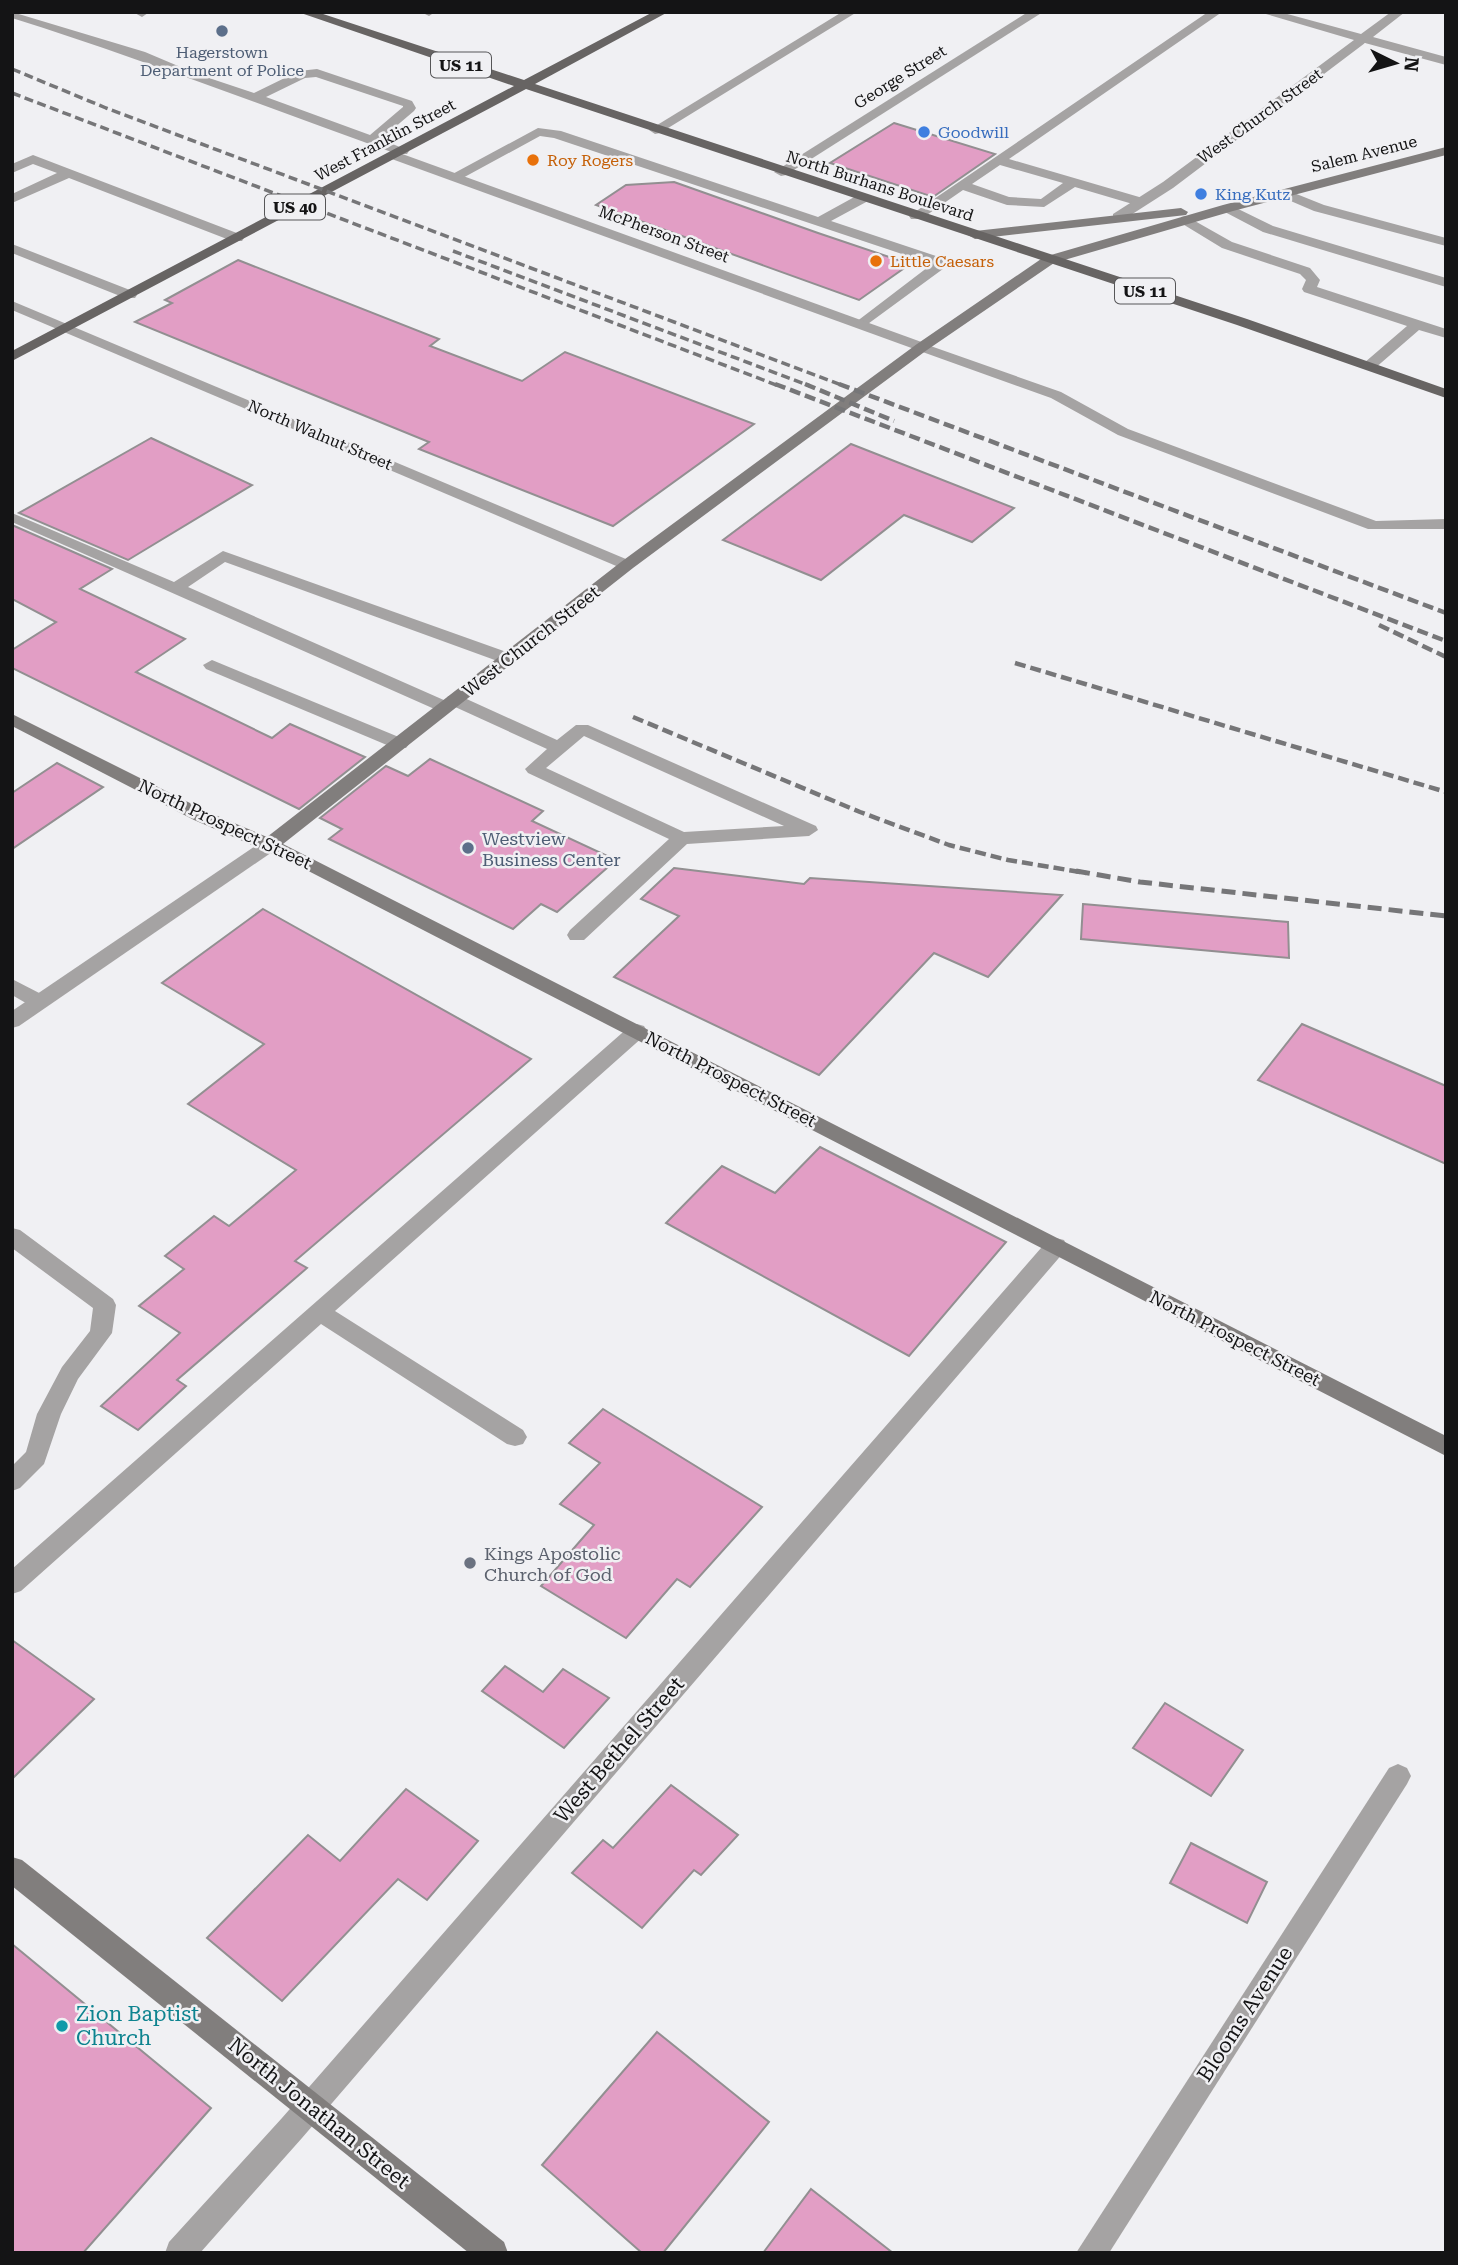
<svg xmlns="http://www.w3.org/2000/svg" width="1458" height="2265" font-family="'Roboto Serif',serif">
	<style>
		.building { fill: #e29ec5; stroke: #928f91; stroke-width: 2 }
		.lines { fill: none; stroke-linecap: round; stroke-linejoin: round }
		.lane { fill: #a5a3a3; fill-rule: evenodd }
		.street { fill: #a5a3a3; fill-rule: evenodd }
		.secondary { fill: #817e7d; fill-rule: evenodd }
		.primary { fill: #676463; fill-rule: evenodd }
		.rail-far2 { stroke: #767678; stroke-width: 3.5; stroke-dasharray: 9 4.5; stroke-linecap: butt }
		.rail-far1 { stroke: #767678; stroke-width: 4.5; stroke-dasharray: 11 5; stroke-linecap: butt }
		.rail { stroke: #767678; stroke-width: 5; stroke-dasharray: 14 7; stroke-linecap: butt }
		.service-dot { fill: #5c6f8a; stroke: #f0f0f3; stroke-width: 2.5 }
		.shop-dot { fill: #3f7fe0; stroke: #f0f0f3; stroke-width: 2.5 }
		.food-dot { fill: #e8710a; stroke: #f0f0f3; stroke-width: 2.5 }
		.worship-dot { fill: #6b7280; stroke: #f0f0f3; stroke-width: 2.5 }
		.culture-dot { fill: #0f9aa8; stroke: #f0f0f3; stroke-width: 2.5 }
		.labels { text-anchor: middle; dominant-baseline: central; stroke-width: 5; stroke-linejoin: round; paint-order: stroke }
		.far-service-label { font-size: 16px; fill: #4e5e75; stroke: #f0f0f3 }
		.shield { fill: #f0f0f3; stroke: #565658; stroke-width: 2 }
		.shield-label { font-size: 16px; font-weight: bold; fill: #141415 }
		.far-street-label { font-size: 16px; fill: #141415; stroke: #f0f0f3 }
		.far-shop-label { font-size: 16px; fill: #366cbe; stroke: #f0f0f3; text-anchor: start }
		.far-food-label { font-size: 16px; fill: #c56008; stroke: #f0f0f3; text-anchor: start }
		.street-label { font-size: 18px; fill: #141415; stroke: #f0f0f3 }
		.service-label { font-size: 18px; fill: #4e5e75; stroke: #f0f0f3; text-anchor: start }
		.worship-label { font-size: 18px; fill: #5b616d; stroke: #f0f0f3; text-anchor: start }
		.near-street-label { font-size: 21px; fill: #141415; stroke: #f0f0f3 }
		.near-culture-label { font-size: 21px; fill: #0d838f; stroke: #f0f0f3; text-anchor: start }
	</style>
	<rect width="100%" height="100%" fill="#f0f0f3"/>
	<g class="building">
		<polygon points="894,123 995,154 933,197 830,163"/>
		<polygon points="674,182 818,233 910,264 859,300 596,205 626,185"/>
		<polygon points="238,260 439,339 430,346 522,381 565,352 754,424 613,526 419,449 429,442 135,322 172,303 165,300"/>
		<polygon points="151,438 252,485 128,560 19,513"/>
		<polygon points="851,444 1014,508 972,542 904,515 821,580 723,540"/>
		<polygon points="12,525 112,569 80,589 185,639 136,672 272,738 290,724 365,757 299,809 12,668 12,650 56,622 12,599"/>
		<polygon points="430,759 543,811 532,821 616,860 557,912 541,904 513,929 329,839 342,829 320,818 386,766 408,776"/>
		<polygon points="57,763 103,787 12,849 12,793"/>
		<polygon points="674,868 804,884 810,878 1062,895 988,977 934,953 819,1075 614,977 679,916 641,899"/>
		<polygon points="1083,904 1288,922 1289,958 1081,939"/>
		<polygon points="263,909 531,1059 295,1261 307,1268 177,1380 186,1386 138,1430 101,1406 180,1333 139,1306 184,1269 165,1256 214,1216 229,1226 296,1170 188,1104 264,1044 162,983"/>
		<polygon points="1302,1024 1446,1086 1446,1164 1258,1080"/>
		<polygon points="820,1147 1006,1242 909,1356 666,1223 722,1166 775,1193"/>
		<polygon points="603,1409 762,1507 690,1587 677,1579 626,1638 541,1586 594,1525 560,1504 600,1463 569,1443"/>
		<polygon points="12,1640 94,1699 12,1779"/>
		<polygon points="505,1666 543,1692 563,1669 609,1698 564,1748 482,1691"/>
		<polygon points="1165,1703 1243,1750 1211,1796 1133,1748"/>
		<polygon points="671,1785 738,1835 701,1875 694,1870 642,1928 572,1873 603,1840 613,1848"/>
		<polygon points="406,1789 478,1841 427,1900 398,1879 282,2001 207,1938 308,1835 340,1861"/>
		<polygon points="1191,1843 1267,1882 1247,1923 1170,1883"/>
		<polygon points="12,1944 211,2108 83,2253 12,2253"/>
		<polygon points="657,2032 769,2122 663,2253 642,2253 542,2165"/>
		<polygon points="811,2189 893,2253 763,2253"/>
	</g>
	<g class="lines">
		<g class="lane">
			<path d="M12 12 145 52 197 74 254 93 299 71 317 69 412 101 416 108 414 111 381 139 409 151 407 154H397C269 108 142 59 12 18ZM316 77 403 106V107L370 135 266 97 305 78Z"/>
			<polygon points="133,12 147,12 148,13 142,17"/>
			<polygon points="421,12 435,12 429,16"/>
			<polygon points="842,12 857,12 660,133 655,134 649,130"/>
			<path d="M1208 12H1222L1009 159 1146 199V205H1136L1075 187 1044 207 1007 205 963 190 921 219H911L909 216ZM1000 165 1063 183 1041 199 1009 197 972 184Z"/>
			<polygon points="538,128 561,131 818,217 858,195 868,195 868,201 831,221 942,258 947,266 861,329 854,325 856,322 932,264 554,138 540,136 459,180 454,181 447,177"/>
			<polygon points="33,155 242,235 244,238 242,241 232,241 69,178 12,203 12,194 57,173 33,164 12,173 12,164"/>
			<polygon points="1284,189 1324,205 1446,238 1446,246 1314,211 1279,196 1277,193"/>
			<polygon points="1228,204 1273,226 1446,278 1446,287 1263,232 1223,211 1221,208"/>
			<polygon points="1186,216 1232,242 1310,268 1320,280 1317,287 1446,329 1446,338 1419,330 1374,369 1364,369 1362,366 1364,363 1407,326 1304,292 1302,289 1306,280 1300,274 1222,248 1181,223 1181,217"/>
			<polygon points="12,244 135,292 137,295 135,298 125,298 12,253"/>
			<polygon points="922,343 1061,392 1128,429 1376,521 1446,519 1446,529 1368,529 1118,435 1051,398 917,350 915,347"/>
			<path d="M12 513 174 582 223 551 515 655 518 659 515 663H503L225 562 188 587 446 701 448 696H460L557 740 576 725H588L816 826 818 830 809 836 687 844 584 940H570L567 935 570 930 669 839 528 773 525 769 547 749 453 706 451 711H439L12 522ZM584 736 784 826 684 832 546 768Z"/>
			<polygon points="212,660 406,740 409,744 406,748 394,748 206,669 203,665"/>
			<polygon points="12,979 45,996 48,1001 45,1006 31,1006 12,995"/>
			<polygon points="637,1024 644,1026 647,1031 644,1036 335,1311 523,1430 527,1437 523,1444 515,1446 507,1444 321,1324 21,1591 12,1594 12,1569 630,1026"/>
			<polygon points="12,1228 20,1230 113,1299 116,1305 112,1333 78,1379 61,1414 44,1464 20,1488 12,1491 12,1466 26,1452 37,1414 62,1367 90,1331 93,1308 12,1248"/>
		</g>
		<g class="street">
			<polygon points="1028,12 1043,12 786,175 781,176 774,172"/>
			<polygon points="1259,12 1280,12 1361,34 1391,12 1405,12 1373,37 1446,57 1446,65 1365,43 1173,188 1123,220 1113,220 1113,214 1163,182 1354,40"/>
			<polygon points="394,151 927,344 929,347 922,351 917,350 389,158 389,152"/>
			<polygon points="12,301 633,562 635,565 627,570 621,568 12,310"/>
			<polygon points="271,838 280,844 278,848 19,1026 12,1028 12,1011 264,840"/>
			<polygon points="1056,1238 1064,1240 1067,1246 1064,1252 302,2138 200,2253 165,2253 169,2242 282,2118 1048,1240"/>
			<polygon points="1398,1764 1407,1768 1411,1776 1407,1784 1109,2253 1076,2253 1389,1768"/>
		</g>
		<g class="secondary">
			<polygon points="1446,147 1446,155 1233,211 1054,263 927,350 633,568 283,844 1446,1436 1446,1456 287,860 194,820 12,726 12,714 208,812 267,837 621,562 917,344 1044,257 1223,205"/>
			<polygon points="1181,208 1188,212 1186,215 975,239 968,235 975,231"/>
			<polygon points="12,1857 22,1860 504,2242 508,2253 469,2253 12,1886"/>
		</g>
		<polygon class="primary" points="298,12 317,12 524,80 653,12 668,12 535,84 1247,319 1446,389 1446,398 1237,325 526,89 12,361 12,351 514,86"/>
		<g class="rail-far2">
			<polyline points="12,69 106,108 844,386"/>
			<polyline points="12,93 779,386"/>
			<polyline points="453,251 810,386"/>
		</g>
		<g class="rail-far1">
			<polyline points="775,384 1446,641"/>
			<polyline points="805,384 894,421"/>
			<polyline points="839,384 1446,613"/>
			<polyline points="1379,625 1446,657"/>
			<polyline points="1015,663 1446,792"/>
			<polyline points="633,717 860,812 949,845 1008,860 1086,873"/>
		</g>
		<polyline class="rail" points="1076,871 1140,882 1446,916"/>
	</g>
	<g class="service-dot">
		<circle cx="222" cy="31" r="7"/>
		<circle cx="468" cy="848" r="7"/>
	</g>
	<g class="shop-dot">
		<circle cx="924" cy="132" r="7"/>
		<circle cx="1201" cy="194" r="7"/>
	</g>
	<g class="food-dot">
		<circle cx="533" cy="160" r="7"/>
		<circle cx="876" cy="261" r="7"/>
	</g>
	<circle class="worship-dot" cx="470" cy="1563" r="7"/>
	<circle class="culture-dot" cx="62" cy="2026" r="7"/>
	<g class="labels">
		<g class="far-service-label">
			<text x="222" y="52">Hagerstown<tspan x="222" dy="18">Department of Police</tspan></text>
		</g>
		<g class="shield">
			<rect x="431" y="52.5" width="60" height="25" rx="5"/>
			<rect x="265" y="194.5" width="60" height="25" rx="5"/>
			<rect x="1115" y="278.5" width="60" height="25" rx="5"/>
		</g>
		<g class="shield-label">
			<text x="461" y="65">US 11</text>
			<text x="295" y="207">US 40</text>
			<text x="1145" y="291">US 11</text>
		</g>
		<g class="far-street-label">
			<text transform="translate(900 77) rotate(-32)">George Street</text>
			<text transform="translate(1260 116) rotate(-36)">West Church Street</text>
			<text transform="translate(385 140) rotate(-28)">West Franklin Street</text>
			<text transform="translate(1364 154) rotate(-14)">Salem Avenue</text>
			<text transform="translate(880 186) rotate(18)">North Burhans Boulevard</text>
			<text transform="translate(664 234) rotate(20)">McPherson Street</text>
			<text transform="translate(320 435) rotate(23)">North Walnut Street</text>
		</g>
		<g class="far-shop-label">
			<text x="938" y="132">Goodwill</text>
			<text x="1215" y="194">King Kutz</text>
		</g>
		<g class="far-food-label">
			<text x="547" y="160">Roy Rogers</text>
			<text x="890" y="261">Little Caesars</text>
		</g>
		<g class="street-label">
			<text transform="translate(531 641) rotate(-38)">West Church Street</text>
			<text transform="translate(225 824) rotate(25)">North Prospect Street</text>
			<text transform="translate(731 1079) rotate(27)">North Prospect Street</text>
			<text transform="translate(1235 1338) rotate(27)">North Prospect Street</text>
		</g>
		<g class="service-label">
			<text x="482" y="838">Westview<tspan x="482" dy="21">Business Center</tspan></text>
		</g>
		<g class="worship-label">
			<text x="484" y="1553">Kings Apostolic<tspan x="484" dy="21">Church of God</tspan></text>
		</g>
		<g class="near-street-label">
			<text transform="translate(619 1750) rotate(-49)">West Bethel Street</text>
			<text transform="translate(1245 2014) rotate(-57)">Blooms Avenue</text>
			<text transform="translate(319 2113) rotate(39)">North Jonathan Street</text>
		</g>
		<g class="near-culture-label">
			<text x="76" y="2014">Zion Baptist<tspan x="76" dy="24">Church</tspan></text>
		</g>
	</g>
	<rect width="1458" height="2265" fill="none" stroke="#141415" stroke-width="28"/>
	<g transform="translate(1395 63) rotate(95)" stroke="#f0f0f3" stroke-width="5" paint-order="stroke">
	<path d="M0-5L12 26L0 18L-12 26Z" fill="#141415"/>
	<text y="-10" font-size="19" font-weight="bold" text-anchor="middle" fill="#141415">N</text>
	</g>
</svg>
